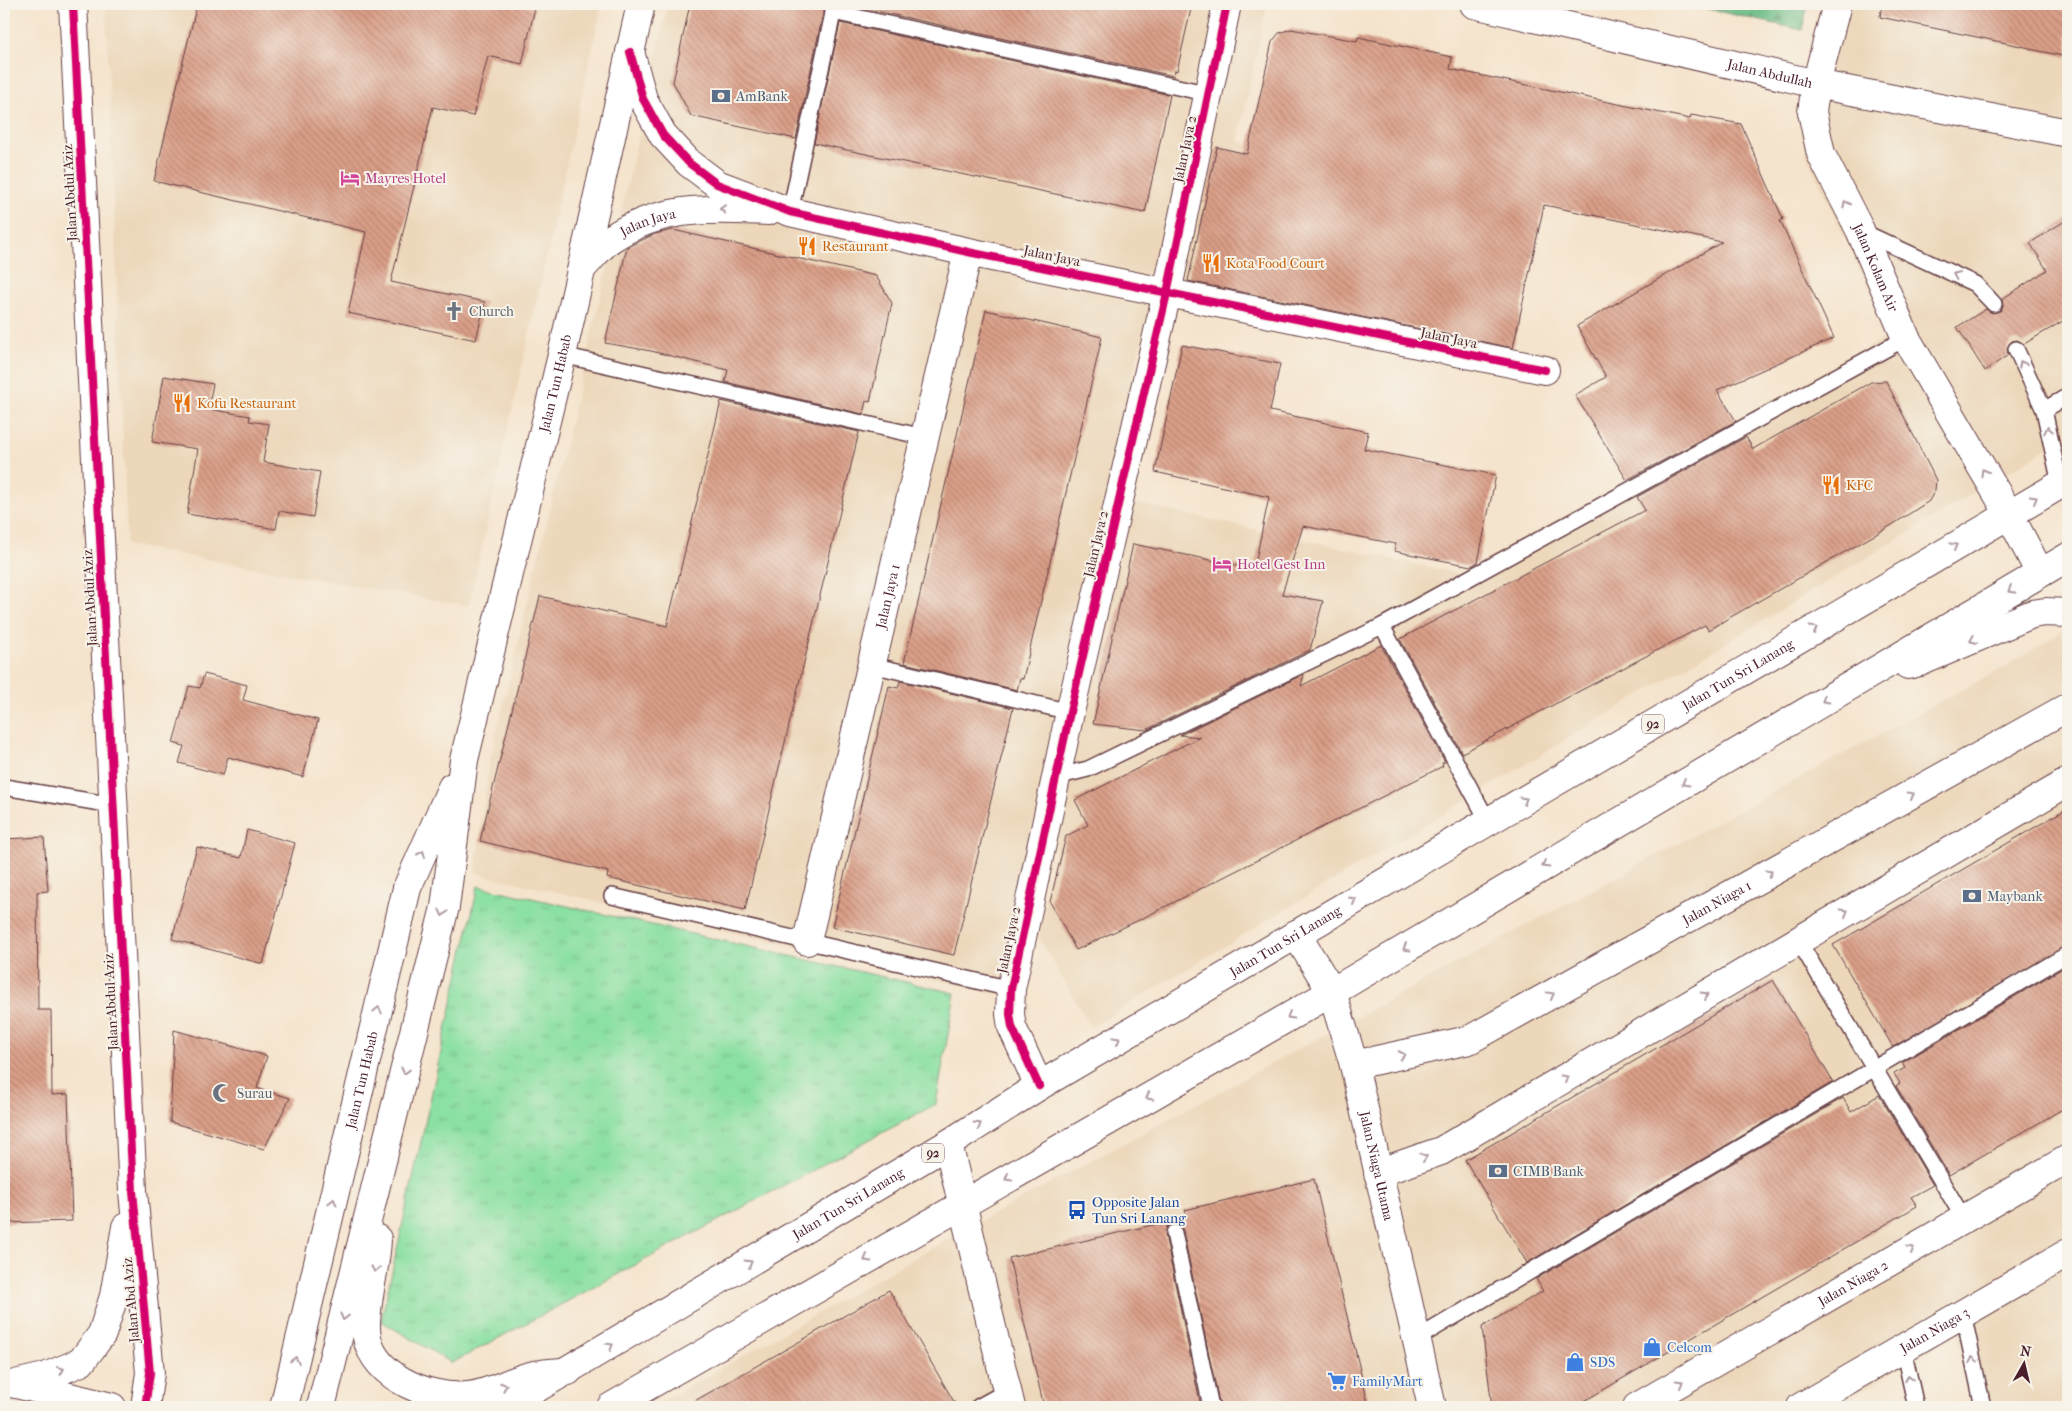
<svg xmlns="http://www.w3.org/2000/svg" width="2072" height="1411" font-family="'IM FELL French Canon',serif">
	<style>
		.built { fill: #ecd7ba }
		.grass { fill: url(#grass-tufts); stroke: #6a8067 }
		.forest { fill: url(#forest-firs); stroke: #5d6e5a }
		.building { fill: url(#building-back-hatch) }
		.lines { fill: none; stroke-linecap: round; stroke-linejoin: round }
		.service-casing { stroke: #643d43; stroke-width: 18 }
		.minor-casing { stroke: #643d43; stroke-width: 30 }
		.tertiary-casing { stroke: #643d43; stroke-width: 30 }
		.primary-casing { stroke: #643d43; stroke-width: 30 }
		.trunk-casing { stroke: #643d43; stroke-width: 30 }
		.service { stroke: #fff; stroke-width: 15 }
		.minor { stroke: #fff; stroke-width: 28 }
		.tertiary { stroke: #fff; stroke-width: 28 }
		.primary { stroke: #fff; stroke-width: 28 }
		.trunk { stroke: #fff; stroke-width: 28 }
		.cycleway-casing { stroke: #f7f3e8; stroke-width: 11 }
		.cycleway { stroke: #d6006c; stroke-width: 8 }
		.oneway { stroke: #ae9aa0 }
		.labels { text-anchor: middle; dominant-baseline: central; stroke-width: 4; stroke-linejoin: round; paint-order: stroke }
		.shield { fill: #f7f3e8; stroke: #7e5f64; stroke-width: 1 }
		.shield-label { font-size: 12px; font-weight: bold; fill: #4a1f2b }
		.street-label { font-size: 14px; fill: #4a1f2b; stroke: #f7f3e8 }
		.service-label { font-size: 14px; fill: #4e5e75; stroke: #f7f3e8; text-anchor: start }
		.hotel-label { font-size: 14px; fill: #b23c85; stroke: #f7f3e8; text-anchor: start }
		.food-label { font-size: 14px; fill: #c56008; stroke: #f7f3e8; text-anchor: start }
		.worship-label { font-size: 14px; fill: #5b616d; stroke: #f7f3e8; text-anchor: start }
		.transit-label { font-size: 14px; fill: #164399; stroke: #f7f3e8; text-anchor: start }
		.shop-label { font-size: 14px; fill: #366cbe; stroke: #f7f3e8; text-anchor: start }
	</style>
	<defs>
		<pattern id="grass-tufts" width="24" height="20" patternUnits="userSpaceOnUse" patternTransform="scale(1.25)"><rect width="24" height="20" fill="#8be0a3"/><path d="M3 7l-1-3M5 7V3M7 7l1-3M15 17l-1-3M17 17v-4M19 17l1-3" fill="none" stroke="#79c08c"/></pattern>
		<pattern id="forest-firs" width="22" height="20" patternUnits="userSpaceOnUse" patternTransform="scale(1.25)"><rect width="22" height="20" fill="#70be89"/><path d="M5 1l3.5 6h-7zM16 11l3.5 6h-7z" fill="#5e9a70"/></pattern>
		<pattern id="building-back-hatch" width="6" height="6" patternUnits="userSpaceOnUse" patternTransform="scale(1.25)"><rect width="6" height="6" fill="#da9f88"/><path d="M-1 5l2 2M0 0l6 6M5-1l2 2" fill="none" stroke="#b3816f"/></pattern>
	</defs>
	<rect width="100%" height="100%" fill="#f7f3e8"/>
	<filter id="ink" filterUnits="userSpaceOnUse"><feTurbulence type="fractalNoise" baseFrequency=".02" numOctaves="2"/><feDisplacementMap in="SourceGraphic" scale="10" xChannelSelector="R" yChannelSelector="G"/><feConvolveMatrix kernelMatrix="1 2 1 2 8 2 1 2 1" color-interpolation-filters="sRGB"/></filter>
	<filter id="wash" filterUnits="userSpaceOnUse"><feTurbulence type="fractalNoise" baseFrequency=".0096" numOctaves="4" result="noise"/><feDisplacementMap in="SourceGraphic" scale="20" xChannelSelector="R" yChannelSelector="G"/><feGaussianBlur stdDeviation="1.12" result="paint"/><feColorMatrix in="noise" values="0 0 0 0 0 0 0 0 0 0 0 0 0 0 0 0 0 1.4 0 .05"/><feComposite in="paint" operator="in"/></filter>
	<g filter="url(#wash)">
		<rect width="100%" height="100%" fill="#f5e4cd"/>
		<g class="built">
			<polygon points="106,4 602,4 469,606 127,545"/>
			<polygon points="668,4 1267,4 1238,141 1324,162 1288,332 1150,303 996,994 475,873 489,765 635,152"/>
			<polygon points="1821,4 2068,4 2068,436 1091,1027 1037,935 1097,653 1134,503 1461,574 1891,335 1806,155 1799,110 1811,41"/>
			<polygon points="2068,628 2068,1407 1973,1407 1957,1334 1834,1407 653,1407 953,1236 2014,662"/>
		</g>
		<polygon class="grass" points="478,886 955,993 936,1104 452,1363 381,1321"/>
		<polygon class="forest" points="1686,4 1808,4 1802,30"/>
		<g id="blocks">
			<g class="building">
				<polygon points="197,4 516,4 535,8 522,64 488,56 473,116 433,107 391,282 485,302 476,340 348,313 366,232 154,181"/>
				<polygon points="690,4 825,4 796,139 691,116 673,82"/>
				<polygon points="844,4 1192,4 1177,71 1175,70 1174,76"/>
				<polygon points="1882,4 2068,4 2068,57 2030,49 2030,48 1880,17"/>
				<polygon points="840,23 1170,95 1145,213 814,143"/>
				<polygon points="1291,29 1357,41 1358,37 1452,57 1450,69 1690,119 1691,115 1741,124 1783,219 1780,221 1834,338 1717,390 1736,421 1627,480 1575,395 1606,377 1577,326 1722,242 1544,205 1513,348 1188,281 1217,147 1247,154 1272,42 1279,33"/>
				<polygon points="2068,219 2068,318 2024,344 2017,340 2012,341 2007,348 2008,355 1985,371 1957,327 1986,309 1992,313 2000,311 2003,306 2002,299 2047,270 2030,243"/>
				<polygon points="673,230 876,276 892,303 870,402 866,401 863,414 725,382 728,370 651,351 605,343 627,247 655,234"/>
				<polygon points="986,310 1102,337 1023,679 1020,678 1017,690 904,663"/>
				<polygon points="1182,345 1280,364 1270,411 1368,432 1364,449 1496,475 1478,562 1471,566 1394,551 1396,544 1303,526 1282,594 1323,601 1310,650 1146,730 1093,724 1133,544 1254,569 1269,497 1155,472"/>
				<polygon points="164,376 213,384 208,409 250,416 249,421 269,424 263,462 320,472 313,517 279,511 276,529 187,514 198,449 152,442"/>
				<polygon points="1886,381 1936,480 1935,490 1929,501 1892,525 1708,630 1705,625 1462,753 1400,639 1645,510 1637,497 1746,437 1753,449 1871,382"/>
				<polygon points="721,401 859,432 745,910 607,878 608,872 480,841 540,596 667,626"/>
				<polygon points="1381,645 1445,762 1442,763 1443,766 1139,920 1076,950 1050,902 1066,836 1088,825 1075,800 1200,737 1180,735 1304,674 1301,686"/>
				<polygon points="204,674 247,685 243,700 318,720 303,777 228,757 223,775 179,763 184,746 173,743 189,686 200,688"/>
				<polygon points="900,681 1013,708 954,955 832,927 889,686 898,688"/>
				<polygon points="2068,808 2068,945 1893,1047 1833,945"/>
				<polygon points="247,830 295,843 263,964 172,939 197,847 241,858"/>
				<polygon points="44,837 48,891 37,892 38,1010 51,1010 52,1095 68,1094 72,1221 4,1223 4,839"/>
				<polygon points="2068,965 2068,1106 1949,1175 1896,1086 1900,1083 1894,1074 1905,1068 1902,1063"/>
				<polygon points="1773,980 1833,1082 1527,1263 1465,1160"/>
				<polygon points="174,1030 267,1056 257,1088 290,1098 264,1149 170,1122"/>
				<polygon points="1879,1095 1933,1185 1911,1197 1917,1206 1574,1407 1492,1407 1482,1327 1543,1291 1536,1279 1843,1098 1851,1112"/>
				<polygon points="1314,1179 1369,1407 1220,1407 1183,1231 1181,1226 1173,1224 1167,1226 1165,1235 1201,1407 1044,1407 1009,1258 1187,1217 1185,1210"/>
				<polygon points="889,1290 957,1407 684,1407 804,1339"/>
			</g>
		</g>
	</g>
	<g filter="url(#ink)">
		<use href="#blocks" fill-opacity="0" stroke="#643d43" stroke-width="1"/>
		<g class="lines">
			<g class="service-casing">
				<g id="service">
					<polyline points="833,12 1210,94"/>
					<polyline points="790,212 835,4"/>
					<polyline points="1861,231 1975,284 1994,304"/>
					<polyline points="2016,349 2044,410 2060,484"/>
					<polyline points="562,355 924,437"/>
					<polyline points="2044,410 2068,396"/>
					<polyline points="1382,626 1488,821"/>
					<polyline points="872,665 1070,712"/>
					<polyline points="1056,777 1088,769 1382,626 1906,338"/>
					<polyline points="4,787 113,805"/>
					<polyline points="612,896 1011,989"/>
					<polyline points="1798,940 1964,1219"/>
					<polyline points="1174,1233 1211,1407"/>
					<polyline points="1963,1313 1983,1407"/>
					<polyline points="1416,1339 2068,954"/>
					<polyline points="1903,1348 1916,1407"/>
					<polyline points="978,1407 1007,1391"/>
				</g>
			</g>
			<g class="minor-casing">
				<g id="minor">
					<path id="s1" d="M1474 4 1816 84 2068 133"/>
					<path id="s2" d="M1837 4 1816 84 1812 112 1821 154 1860 230 1906 338 2009 514 2040 573"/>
					<polyline points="630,52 643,99 663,135 689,163 717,184 790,212 968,252 1545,370"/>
					<path id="s3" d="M582 268C591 259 601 245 612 238 663 205 711 209 768 211"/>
					<path id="s4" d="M1296 934 1332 992 1354 1065 1432 1407"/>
					<path id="s5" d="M807 941 968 252"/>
					<path id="s6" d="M1354 1065 1469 1040 2068 707"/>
					<polyline points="1039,1086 1012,1027 1010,1014 1011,989 1070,712 1167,293 1227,4"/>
					<polyline points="948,1144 1011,1407"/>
					<polyline points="1378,1173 1441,1151 2068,782"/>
					<path id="s7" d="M1637 1407 2068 1159"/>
					<path id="s8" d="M1801 1407 2068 1253"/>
				</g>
			</g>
			<g class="tertiary-casing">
				<g id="tertiary">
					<polyline points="73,4 133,1191 150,1373 145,1407"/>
					<polyline points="15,1384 45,1377 81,1362 102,1334 114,1296 126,1227"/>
					<polyline points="20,1385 112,1407"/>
				</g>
			</g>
			<g class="primary-casing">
				<g id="primary">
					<polyline points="1908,665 1920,662 2032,614 2045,612 2068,613"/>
					<path id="s9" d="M505 1407 948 1144 1039 1086 2068 480"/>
					<polyline points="611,1407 1332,992 2068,557"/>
				</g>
			</g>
			<g class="trunk-casing">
				<g id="trunk">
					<path d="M377 1239C376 1268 366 1299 366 1326 365 1374 427 1400 468 1396 490 1394 509 1381 530 1376 542 1373 556 1373 568 1371"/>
					<path id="s10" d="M284 1407 407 888 452 787"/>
					<path id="s11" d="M321 1407 445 907 464 760 562 355 641 4"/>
				</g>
			</g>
			<use href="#service" class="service"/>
			<use href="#minor" class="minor"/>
			<use href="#tertiary" class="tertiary"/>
			<use href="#primary" class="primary"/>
			<use href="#trunk" class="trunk"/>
			<g class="cycleway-casing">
				<g id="cycleway">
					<polyline points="73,4 133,1191 150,1373 145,1407"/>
					<polyline points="630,52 643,99 663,135 689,163 717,184 790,212 968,252 1545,370"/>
					<polyline points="1039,1086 1012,1027 1010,1014 1011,989 1070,712 1167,293 1227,4"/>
				</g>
			</g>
			<use href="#cycleway" class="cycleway"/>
		</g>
		<defs><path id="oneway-chevron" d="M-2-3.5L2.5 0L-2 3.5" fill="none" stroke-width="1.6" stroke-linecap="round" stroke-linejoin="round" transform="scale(1.25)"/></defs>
		<g class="oneway">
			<use href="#oneway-chevron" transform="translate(1846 204) rotate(-117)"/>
			<use href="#oneway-chevron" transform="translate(723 209) rotate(-178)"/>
			<use href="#oneway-chevron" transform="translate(1956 275) rotate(-155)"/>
			<use href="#oneway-chevron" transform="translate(2022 364) rotate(-115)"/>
			<use href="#oneway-chevron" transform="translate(2048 430) rotate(-102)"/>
			<use href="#oneway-chevron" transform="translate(1984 472) rotate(-120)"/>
			<use href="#oneway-chevron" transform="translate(2034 499) rotate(-30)"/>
			<use href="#oneway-chevron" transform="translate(1954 546) rotate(-30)"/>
			<use href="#oneway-chevron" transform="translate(2011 590) rotate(150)"/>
			<use href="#oneway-chevron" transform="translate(1814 629) rotate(-30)"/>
			<use href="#oneway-chevron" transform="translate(1973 640) rotate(157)"/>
			<use href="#oneway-chevron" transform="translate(1825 700) rotate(149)"/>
			<use href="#oneway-chevron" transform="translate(1685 783) rotate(149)"/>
			<use href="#oneway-chevron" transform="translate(1911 795) rotate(-29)"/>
			<use href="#oneway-chevron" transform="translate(1524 800) rotate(-30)"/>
			<use href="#oneway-chevron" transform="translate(422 854) rotate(-66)"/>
			<use href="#oneway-chevron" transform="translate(1545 865) rotate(149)"/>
			<use href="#oneway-chevron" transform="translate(1769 873) rotate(-29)"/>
			<use href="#oneway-chevron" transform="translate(1353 900) rotate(-30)"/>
			<use href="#oneway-chevron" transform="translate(1845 912) rotate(-30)"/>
			<use href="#oneway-chevron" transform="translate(443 913) rotate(103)"/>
			<use href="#oneway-chevron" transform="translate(1406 948) rotate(149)"/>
			<use href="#oneway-chevron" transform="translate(1551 995) rotate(-29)"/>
			<use href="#oneway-chevron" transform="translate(1705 995) rotate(-31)"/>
			<use href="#oneway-chevron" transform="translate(378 1010) rotate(-77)"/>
			<use href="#oneway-chevron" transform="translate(1290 1016) rotate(150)"/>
			<use href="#oneway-chevron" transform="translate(1117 1040) rotate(-31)"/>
			<use href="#oneway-chevron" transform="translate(1402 1055) rotate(-12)"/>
			<use href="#oneway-chevron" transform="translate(405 1071) rotate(104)"/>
			<use href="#oneway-chevron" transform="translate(1565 1078) rotate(-31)"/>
			<use href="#oneway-chevron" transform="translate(1149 1097) rotate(150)"/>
			<use href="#oneway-chevron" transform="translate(978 1125) rotate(-32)"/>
			<use href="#oneway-chevron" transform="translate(1424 1157) rotate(-19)"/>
			<use href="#oneway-chevron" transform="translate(1008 1178) rotate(150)"/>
			<use href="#oneway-chevron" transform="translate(333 1202) rotate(-77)"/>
			<use href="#oneway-chevron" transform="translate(1911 1249) rotate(-30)"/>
			<use href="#oneway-chevron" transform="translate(867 1259) rotate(150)"/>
			<use href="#oneway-chevron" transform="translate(749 1263) rotate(-31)"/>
			<use href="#oneway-chevron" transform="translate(375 1269) rotate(99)"/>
			<use href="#oneway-chevron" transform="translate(344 1317) rotate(104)"/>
			<use href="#oneway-chevron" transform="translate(610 1346) rotate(-31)"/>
			<use href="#oneway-chevron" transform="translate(295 1360) rotate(-77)"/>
			<use href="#oneway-chevron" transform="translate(1973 1360) rotate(-102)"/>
			<use href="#oneway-chevron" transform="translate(61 1370) rotate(-23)"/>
			<use href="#oneway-chevron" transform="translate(1909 1378) rotate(-103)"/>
			<use href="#oneway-chevron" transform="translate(1680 1383) rotate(-30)"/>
			<use href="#oneway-chevron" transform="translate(504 1386) rotate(-20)"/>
		</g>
	</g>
	<defs>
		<g id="bank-bare" transform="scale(1.5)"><path d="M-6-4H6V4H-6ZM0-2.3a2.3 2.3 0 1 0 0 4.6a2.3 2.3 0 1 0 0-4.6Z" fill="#5c6f8a" stroke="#f7f3e8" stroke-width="2.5" paint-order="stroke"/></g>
		<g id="hotel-bare" transform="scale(1.5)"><path d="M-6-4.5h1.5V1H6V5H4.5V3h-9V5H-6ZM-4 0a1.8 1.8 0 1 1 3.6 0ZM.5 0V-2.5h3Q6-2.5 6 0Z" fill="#d1479c" stroke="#f7f3e8" stroke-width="2.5" paint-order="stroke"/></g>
		<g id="restaurant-bare" transform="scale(1.5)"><path d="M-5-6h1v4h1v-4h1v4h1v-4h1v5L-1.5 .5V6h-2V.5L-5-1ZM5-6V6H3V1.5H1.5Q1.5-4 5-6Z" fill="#e8710a" stroke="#f7f3e8" stroke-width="2.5" paint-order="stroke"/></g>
		<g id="church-bare" transform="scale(1.5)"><path d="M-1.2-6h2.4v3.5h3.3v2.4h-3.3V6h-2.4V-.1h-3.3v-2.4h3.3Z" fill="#6b7280" stroke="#f7f3e8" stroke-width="2.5" paint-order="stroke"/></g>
		<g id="mosque-bare" transform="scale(1.5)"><path d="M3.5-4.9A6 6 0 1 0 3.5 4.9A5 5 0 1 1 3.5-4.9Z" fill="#6b7280" stroke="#f7f3e8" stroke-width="2.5" paint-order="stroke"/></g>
		<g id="bus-bare" transform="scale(1.5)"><path d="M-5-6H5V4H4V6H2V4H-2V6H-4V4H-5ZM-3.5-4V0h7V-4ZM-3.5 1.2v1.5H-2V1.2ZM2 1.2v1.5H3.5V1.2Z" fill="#1a4fb4" stroke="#f7f3e8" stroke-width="2.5" paint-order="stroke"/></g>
		<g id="shop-bare" transform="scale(1.5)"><path d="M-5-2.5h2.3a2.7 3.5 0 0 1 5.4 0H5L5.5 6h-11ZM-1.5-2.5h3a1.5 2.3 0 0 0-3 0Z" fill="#3f7fe0" stroke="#f7f3e8" stroke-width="2.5" paint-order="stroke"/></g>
		<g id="supermarket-bare" transform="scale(1.5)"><path d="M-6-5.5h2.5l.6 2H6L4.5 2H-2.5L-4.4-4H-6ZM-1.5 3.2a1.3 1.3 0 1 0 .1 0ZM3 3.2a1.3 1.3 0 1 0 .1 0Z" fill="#3f7fe0" stroke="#f7f3e8" stroke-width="2.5" paint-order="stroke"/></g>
	</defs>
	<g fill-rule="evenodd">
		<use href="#bank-bare" x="721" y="96"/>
		<use href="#hotel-bare" x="350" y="178"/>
		<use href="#restaurant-bare" x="807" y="246"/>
		<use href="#restaurant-bare" x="1211" y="263"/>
		<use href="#church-bare" x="454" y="311"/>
		<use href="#restaurant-bare" x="182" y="403"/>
		<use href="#restaurant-bare" x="1831" y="485"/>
		<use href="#hotel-bare" x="1222" y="564"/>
		<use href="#bank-bare" x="1972" y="896"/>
		<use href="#mosque-bare" x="222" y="1093"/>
		<use href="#bank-bare" x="1498" y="1171"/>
		<use href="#bus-bare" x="1077" y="1210"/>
		<use href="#shop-bare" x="1652" y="1347"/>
		<use href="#shop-bare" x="1575" y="1362"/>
		<use href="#supermarket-bare" x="1337" y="1381"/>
	</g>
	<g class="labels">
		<g class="shield">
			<rect x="1642" y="714.5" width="22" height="19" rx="4"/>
			<rect x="922" y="1143.5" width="22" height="19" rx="4"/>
		</g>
		<g class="shield-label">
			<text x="1653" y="724">92</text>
			<text x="933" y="1153">92</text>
		</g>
		<g class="street-label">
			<text stroke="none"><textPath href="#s1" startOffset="304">Jalan Abdullah</textPath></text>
			<text transform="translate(1185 149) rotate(-78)">Jalan Jaya 2</text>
			<text transform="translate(70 193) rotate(-93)">Jalan Abdul Aziz</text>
			<text stroke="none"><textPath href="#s3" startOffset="82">Jalan Jaya</textPath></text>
			<text transform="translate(1052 256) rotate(12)">Jalan Jaya</text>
			<text stroke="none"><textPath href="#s2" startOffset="280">Jalan Kolam Air</textPath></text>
			<text transform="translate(1449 338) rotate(12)">Jalan Jaya</text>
			<text stroke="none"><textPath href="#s11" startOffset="1051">Jalan Tun Habab</textPath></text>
			<text transform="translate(1096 544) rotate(-77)">Jalan Jaya 2</text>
			<text stroke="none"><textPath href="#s5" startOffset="354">Jalan Jaya 1</textPath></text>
			<text transform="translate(90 598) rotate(-93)">Jalan Abdul Aziz</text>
			<text stroke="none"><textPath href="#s9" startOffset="1434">Jalan Tun Sri Lanang</textPath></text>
			<text stroke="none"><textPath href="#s6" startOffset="401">Jalan Niaga 1</textPath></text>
			<text transform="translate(1009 940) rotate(-78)">Jalan Jaya 2</text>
			<text stroke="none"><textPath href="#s9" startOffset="909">Jalan Tun Sri Lanang</textPath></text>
			<text transform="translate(111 1002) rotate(-93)">Jalan Abdul Aziz</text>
			<text stroke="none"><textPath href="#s10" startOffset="336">Jalan Tun Habab</textPath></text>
			<text stroke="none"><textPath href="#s4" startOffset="248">Jalan Niaga Utama</textPath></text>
			<text stroke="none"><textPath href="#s9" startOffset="399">Jalan Tun Sri Lanang</textPath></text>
			<text stroke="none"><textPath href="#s7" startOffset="249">Jalan Niaga 2</textPath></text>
			<text transform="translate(131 1300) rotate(-95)">Jalan Abd Aziz</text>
			<text stroke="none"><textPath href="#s8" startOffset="154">Jalan Niaga 3</textPath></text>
		</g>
		<g class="service-label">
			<text x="736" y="96">AmBank</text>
			<text x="1987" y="896">Maybank</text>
			<text x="1513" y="1171">CIMB Bank</text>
		</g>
		<g class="hotel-label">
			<text x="365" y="178">Mayres Hotel</text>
			<text x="1237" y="564">Hotel Gest Inn</text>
		</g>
		<g class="food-label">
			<text x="822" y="246">Restaurant</text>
			<text x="1226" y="263">Kota Food Court</text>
			<text x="197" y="403">Kofu Restaurant</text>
			<text x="1846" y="485">KFC</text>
		</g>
		<g class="worship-label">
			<text x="469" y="311">Church</text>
			<text x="237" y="1093">Surau</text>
		</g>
		<g class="transit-label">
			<text x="1092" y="1202">Opposite Jalan<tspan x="1092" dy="16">Tun Sri Lanang</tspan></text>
		</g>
		<g class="shop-label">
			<text x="1667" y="1347">Celcom</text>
			<text x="1590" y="1362">SDS</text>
			<text x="1352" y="1381">FamilyMart</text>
		</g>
	</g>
	<rect width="2072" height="1411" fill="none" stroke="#f7f3e8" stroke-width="20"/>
	<g transform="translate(2024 1364) rotate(8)" stroke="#f7f3e8" stroke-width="4" paint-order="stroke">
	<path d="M0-4L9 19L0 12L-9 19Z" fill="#4a1f2b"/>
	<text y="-8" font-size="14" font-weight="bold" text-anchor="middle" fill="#4a1f2b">N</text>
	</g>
</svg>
